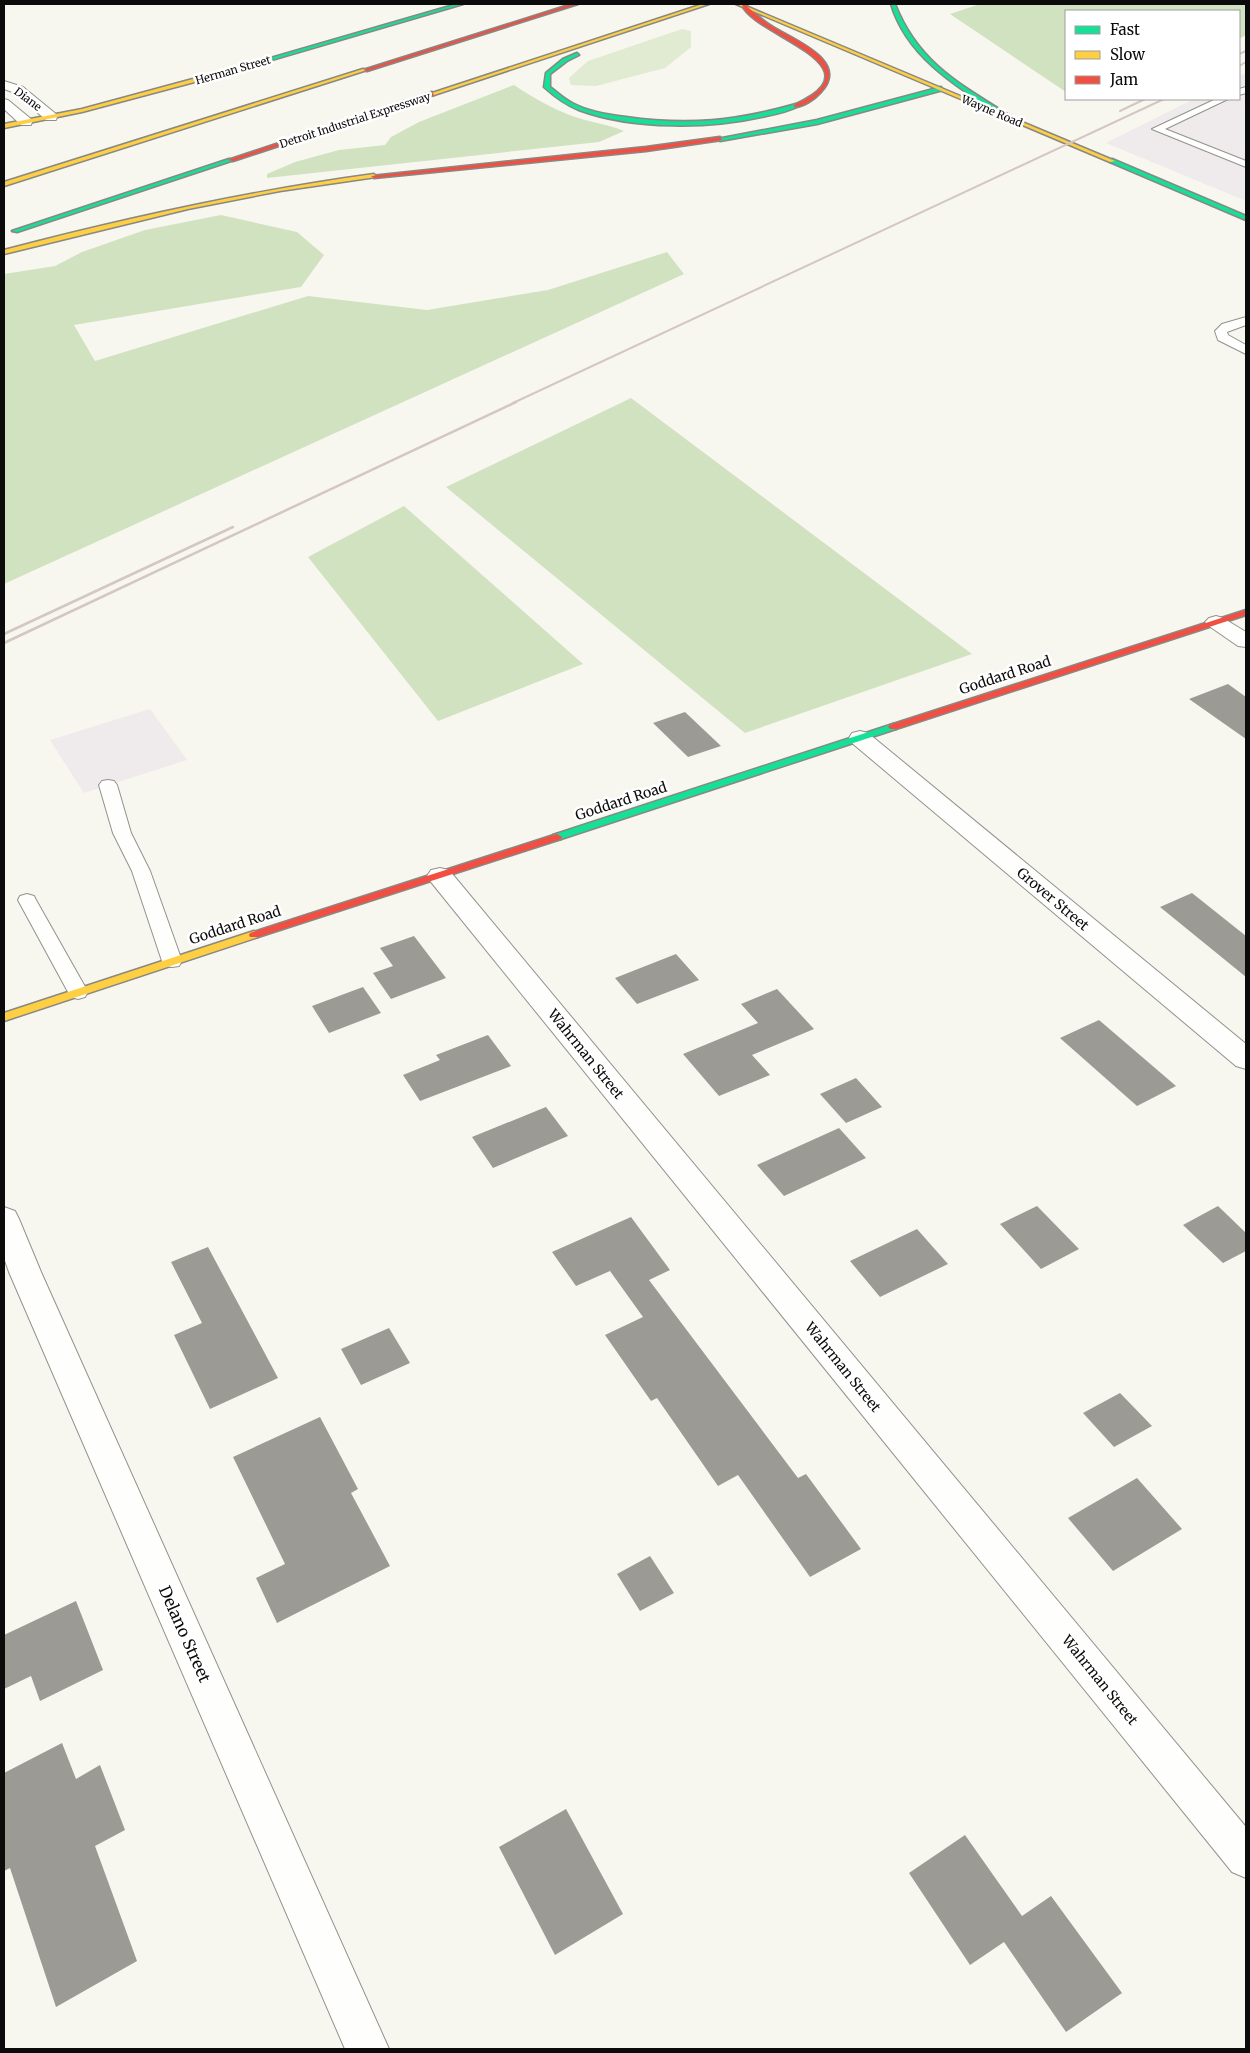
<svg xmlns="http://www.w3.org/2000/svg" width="1250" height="2053" font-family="Merriweather,serif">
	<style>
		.industrial { fill: #efeaec }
		.green { fill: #e0ebd1 }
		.forest { fill: #d1e2c0 }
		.building { fill: #9b9a95 }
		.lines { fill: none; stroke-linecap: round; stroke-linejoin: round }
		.lane-casing { stroke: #92918e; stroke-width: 2 }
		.street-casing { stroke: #92918e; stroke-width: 2 }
		.fast-casing { stroke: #888884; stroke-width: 3 }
		.slow-casing { stroke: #888884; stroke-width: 3 }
		.jam-casing { stroke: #888884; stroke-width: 3 }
		.lane { fill: #fefefd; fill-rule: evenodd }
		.street { fill: #fefefd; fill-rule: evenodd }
		.fast { fill: #16e098; fill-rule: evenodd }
		.slow { fill: #ffcf43; fill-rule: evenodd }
		.jam { fill: #f24e42; fill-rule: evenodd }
		.rail-far1 { stroke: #d4c6c4; stroke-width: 2 }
		.rail { stroke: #d4c6c4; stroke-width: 2.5 }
		.labels { text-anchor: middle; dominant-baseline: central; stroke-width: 5; stroke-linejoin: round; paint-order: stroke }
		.far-street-label { font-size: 11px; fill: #0b0b0b; stroke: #fff }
		.street-label { font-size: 14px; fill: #0b0b0b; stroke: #fff }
		.near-street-label { font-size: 16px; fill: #0b0b0b; stroke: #fff }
	</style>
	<rect width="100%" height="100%" fill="#f8f7ef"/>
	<g class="industrial">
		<polygon points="1246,73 1246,201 1106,143 1194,99 1239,99 1239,76"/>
		<polygon points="150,709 187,760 84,793 50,740"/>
	</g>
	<polygon class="green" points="682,29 691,31 691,47 665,68 596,86 571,85 569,78 588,61"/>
	<g class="forest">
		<polygon points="980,4 1246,4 1246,35 1239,39 1239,11 1066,11 1066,92 950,14"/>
		<path d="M514 85C532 97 551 108 572 116 589 122 607 124 624 131L599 142 267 178V174L295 162 339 150 385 145 391 137 419 122Z"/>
		<polygon points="221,215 297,232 324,255 301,287 74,325 95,361 308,296 427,310 548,290 667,252 684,274 4,584 4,274 55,266 82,252 145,230"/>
		<polygon points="631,398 972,654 745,733 446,487"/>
		<polygon points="404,506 583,664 438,721 308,557"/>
	</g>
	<g class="building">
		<polygon points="1228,684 1246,697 1246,739 1189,699"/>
		<polygon points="685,712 721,746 688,757 653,723"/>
		<polygon points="1192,893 1246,936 1246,977 1160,907"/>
		<polygon points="414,936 446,978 391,999 373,973 393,966 380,948"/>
		<polygon points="676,954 699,980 637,1004 615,978"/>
		<polygon points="363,987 381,1013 329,1033 312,1006"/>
		<polygon points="777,989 814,1029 752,1055 770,1075 719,1096 683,1054 758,1023 741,1004"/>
		<polygon points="1099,1020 1176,1086 1137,1106 1060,1038"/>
		<polygon points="488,1035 511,1066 420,1101 403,1075 440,1060 436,1055"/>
		<polygon points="856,1078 882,1107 846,1123 820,1094"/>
		<polygon points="546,1107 568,1136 493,1168 472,1137"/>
		<polygon points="839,1128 866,1158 784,1196 757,1165"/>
		<polygon points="1037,1206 1079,1249 1041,1269 1000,1224"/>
		<polygon points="1218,1206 1246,1233 1246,1251 1223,1263 1183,1225"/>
		<polygon points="631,1217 670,1270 649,1280 798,1478 806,1474 861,1549 810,1577 738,1475 718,1486 657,1398 651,1401 605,1335 643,1317 610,1271 576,1286 552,1252"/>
		<polygon points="917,1229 948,1264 880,1297 850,1261"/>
		<polygon points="208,1247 278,1378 210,1409 174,1335 202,1323 171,1262"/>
		<polygon points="389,1328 410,1363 361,1385 341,1349"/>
		<polygon points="1120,1393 1152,1426 1114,1447 1083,1413"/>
		<polygon points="320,1417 358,1489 351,1493 390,1566 277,1623 256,1578 285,1564 233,1457"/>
		<polygon points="1137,1478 1182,1529 1113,1571 1068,1518"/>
		<polygon points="650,1556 674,1593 640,1611 617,1574"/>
		<polygon points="76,1601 103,1670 40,1701 31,1676 4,1689 4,1635"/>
		<polygon points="62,1743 76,1779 100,1765 125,1830 95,1846 137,1961 56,2007 10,1868 4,1871 4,1773"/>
		<polygon points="566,1809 623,1914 555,1955 499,1847"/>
		<polygon points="965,1835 1022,1916 1051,1896 1122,1993 1066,2032 1004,1942 970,1965 909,1873"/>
	</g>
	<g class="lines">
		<g class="lane-casing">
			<g id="lane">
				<polygon points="1246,87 1246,93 1239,95 1239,89"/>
				<polygon points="1216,99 1228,99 1165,129 1246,161 1246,167 1152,129"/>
				<polygon points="1246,317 1246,325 1227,332 1228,335 1246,345 1246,354 1218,340 1215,331 1222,324"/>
				<polygon points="108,780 114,781 117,785 131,833 150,871 182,961 179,966 172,967 165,966 162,961 132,871 113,833 99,785 102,781"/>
				<polygon points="27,894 34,896 36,900 88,992 85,997 78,999 71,997 68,992 18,900 20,896"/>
			</g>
		</g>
		<g class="street-casing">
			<g id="street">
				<polygon points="4,81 23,87 56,114 57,117 56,120 46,120 15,93 4,89"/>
				<polygon points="4,99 8,100 31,119 32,122 31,125 21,125 4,109"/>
				<polygon points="1216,616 1223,618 1246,632 1246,647 1238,646 1209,626 1205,622 1209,618"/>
				<polygon points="860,731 868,733 1246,1044 1246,1069 1236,1066 852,743 849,738 852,733"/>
				<polygon points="440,868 449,870 1246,1827 1246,1878 1232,1872 431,882 427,876 431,870"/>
				<polygon points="4,1207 15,1211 19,1219 41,1272 389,2049 345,2049 9,1272 4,1258"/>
			</g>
		</g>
		<g class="fast-casing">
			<g id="fast">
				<polygon points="457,4 463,4 217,76 212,75"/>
				<path d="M891 4H895C918 63 961 85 1012 117V119H1008C961 89 908 60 891 4Z"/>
				<path d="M577 53 579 55 567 61 550 74V87C558 93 565 100 574 104 590 112 609 115 626 117 688 126 736 121 796 104L799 106C789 111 777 114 766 116 711 129 633 130 579 110 566 105 555 97 544 87L546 73 563 59Z"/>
				<polygon points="941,87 943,90 817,124 720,141 717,139 817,120"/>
				<polygon points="229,159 234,160 17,232 12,231"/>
				<polygon points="1112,159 1246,216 1246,220 1110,162"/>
				<polygon points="893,724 896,725 896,729 561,839 557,840 552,837 553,835"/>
			</g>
		</g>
		<g class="slow-casing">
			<g id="slow">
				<polygon points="703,4 709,4 434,95 429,94"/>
				<polygon points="736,4 741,4 1115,161 1110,162"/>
				<polygon points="363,69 367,70 4,186 4,182"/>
				<polygon points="215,73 217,76 82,112 4,128 4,124 82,109"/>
				<path d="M374 174 376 177 280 191 188 209 4 254V250C126 218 249 191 374 174Z"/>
				<polygon points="254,931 258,933 259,935 258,937 4,1021 4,1013"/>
			</g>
		</g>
		<g class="jam-casing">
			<g id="jam">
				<polygon points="572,4 578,4 367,71 363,70"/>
				<path d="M742 5H746C754 13 763 21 773 27 794 40 850 61 821 92 815 99 803 107 794 107V105C884 65 754 36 742 5Z"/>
				<polygon points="432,92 434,95 233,161 228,160"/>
				<polygon points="720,137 722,140 646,151 374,178 371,176 646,147"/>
				<polygon points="1246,610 1246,615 896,729 890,729 888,727 890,725"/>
				<polygon points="557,834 562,837 561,839 258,937 250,937 249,935 250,933"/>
			</g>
		</g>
		<use href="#lane" class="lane"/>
		<use href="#street" class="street"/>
		<use href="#fast" class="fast"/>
		<use href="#slow" class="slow"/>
		<use href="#jam" class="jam"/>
		<g class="rail-far1">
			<polyline points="1239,54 1246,51"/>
			<polyline points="1239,66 1246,62"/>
			<polyline points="1120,111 1145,99"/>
			<polyline points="513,403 1164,99"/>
		</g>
		<g class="rail">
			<polyline points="4,634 233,527"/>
			<polyline points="4,643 516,402"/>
		</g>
	</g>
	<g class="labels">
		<g class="far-street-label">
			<text transform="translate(233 70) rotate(-16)">Herman Street</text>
			<text transform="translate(28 99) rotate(37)">Diane</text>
			<text transform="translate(992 111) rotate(23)">Wayne Road</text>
			<text transform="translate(355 120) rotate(-18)">Detroit Industrial Expressway</text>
		</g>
		<g class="street-label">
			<text transform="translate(1005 675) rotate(-18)">Goddard Road</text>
			<text transform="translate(621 801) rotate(-18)">Goddard Road</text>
			<text transform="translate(1053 899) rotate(40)">Grover Street</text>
			<text transform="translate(235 925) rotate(-18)">Goddard Road</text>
			<text transform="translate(586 1054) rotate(51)">Wahrman Street</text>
			<text transform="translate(843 1367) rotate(51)">Wahrman Street</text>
			<text transform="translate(1100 1680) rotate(51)">Wahrman Street</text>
		</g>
		<g class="near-street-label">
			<text transform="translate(185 1634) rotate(66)">Delano Street</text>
		</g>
	</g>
	<rect width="1250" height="2053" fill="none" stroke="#0b0b0b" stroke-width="10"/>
	<rect x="1065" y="10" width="175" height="90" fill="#ffffff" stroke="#9d9d9d"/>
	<rect x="1075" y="26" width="25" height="8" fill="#16e098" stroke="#9d9d9d"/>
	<text x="1110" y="35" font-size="15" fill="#0b0b0b">Fast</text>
	<rect x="1075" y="51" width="25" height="8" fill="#ffcf43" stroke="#9d9d9d"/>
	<text x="1110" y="60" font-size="15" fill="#0b0b0b">Slow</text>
	<rect x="1075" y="76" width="25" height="8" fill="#f24e42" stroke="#9d9d9d"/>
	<text x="1110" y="85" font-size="15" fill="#0b0b0b">Jam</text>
</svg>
